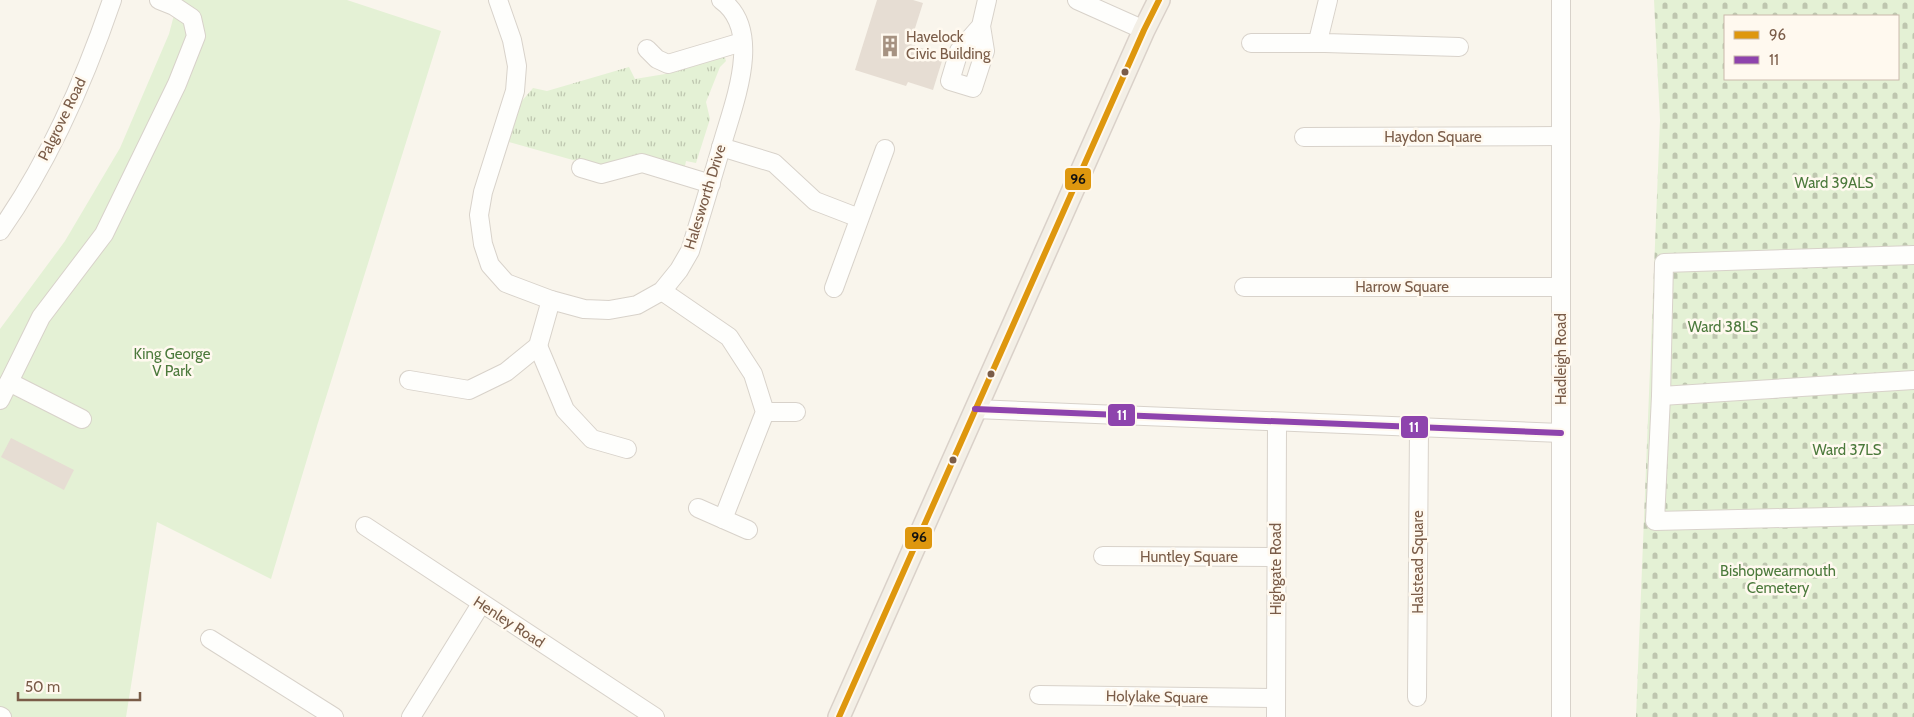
<svg xmlns="http://www.w3.org/2000/svg" width="1914" height="717" font-family="Cabin,sans-serif">
	<style>
		.grass { fill: url(#grass-tufts) }
		.cemetery { fill: url(#cemetery-stones); fill-rule: evenodd }
		.park { fill: #e4f1d5 }
		.building { fill: #e6ddd3 }
		.lines { fill: none; stroke-linecap: round; stroke-linejoin: round }
		.minor-casing { stroke: #d8d2ca; stroke-width: 20 }
		.major-casing { stroke: #dad1c9; stroke-width: 24 }
		.minor { stroke: #fefefc; stroke-width: 18 }
		.major { stroke: #f3efe6; stroke-width: 21 }
		.bus-1-casing { stroke: #fff9ef; stroke-width: 10 }
		.bus-2-casing { stroke: #fff9ef; stroke-width: 10 }
		.bus-1 { stroke: #de970e; stroke-width: 6 }
		.bus-2 { stroke: #8e44ad; stroke-width: 6 }
		.bus-dot { fill: #7a5c48; stroke: #fff9ef; stroke-width: 2 }
		.labels { text-anchor: middle; dominant-baseline: central; stroke-width: 5; stroke-linejoin: round; paint-order: stroke }
		.poi-label { font-size: 15px; fill: #7a5c48; stroke: #fff9ef; text-anchor: start }
		.street-label { font-size: 15px; fill: #7a5c48; stroke: #fff9ef }
		.park-label { font-size: 15px; fill: #4c7a3c; stroke: #fff9ef }
		.line-badge { stroke: #fff9ef; stroke-width: 2 }
		.badge-label { font-size: 14px; text-anchor: middle; font-weight: bold; fill: #fff }
		.pale-badge-label { font-size: 14px; text-anchor: middle; font-weight: bold; fill: #111 }
	</style>
	<defs>
		<pattern id="grass-tufts" width="24" height="20" patternUnits="userSpaceOnUse" patternTransform="scale(1.25)"><rect width="24" height="20" fill="#e4f1d5"/><path d="M3 7l-1-3M5 7V3M7 7l1-3M15 17l-1-3M17 17v-4M19 17l1-3" fill="none" stroke="#bec6af"/></pattern>
		<pattern id="cemetery-stones" width="16" height="16" patternUnits="userSpaceOnUse" patternTransform="scale(1.25)"><rect width="16" height="16" fill="#e4f1d5"/><path d="M2 7V4a2 2 0 0 1 4 0v3zM10 15v-3a2 2 0 0 1 4 0v3z" fill="#bec6af"/></pattern>
	</defs>
	<rect width="100%" height="100%" fill="#f9f5ec"/>
	<polygon class="grass" points="724,55 726,61 720,67 706,102 710,119 696,163 686,161 684,171 643,156 594,166 509,142 521,102 533,88 547,91 629,67 635,79 671,73 702,57"/>
	<path class="cemetery" d="M1654 0H1914V717H1636L1660 120ZM1725 16H1898V79H1725Z"/>
	<polygon class="park" points="178,0 347,0 441,31 317,426 271,579 157,522 126,717 0,717 0,329 65,241 120,148 169,34"/>
	<g class="building">
		<polygon points="877,0 913,0 923,3 910,44 924,49 922,55 942,61 933,90 908,82 906,86 855,70"/>
		<polygon points="11,438 74,470 64,490 1,457"/>
	</g>
	<g class="lines">
		<g class="minor-casing">
			<g id="minor">
				<path d="M498 0 512 40 517 66 515 91 483 192 479 215 483 244 490 265 506 283 551 300 584 309 609 310 637 305 662 291 679 270 690 251C701 216 711 182 721 148 732 107 765 31 721 0"/>
				<polyline points="1077,0 1144,30"/>
				<polyline points="1328,0 1319,37 1325,43 1459,47"/>
				<polyline points="1561,0 1561,717"/>
				<polyline points="981,26 959,51 950,81 973,88 985,51 981,26 987,0"/>
				<polyline points="1251,43 1325,43"/>
				<polyline points="647,49 657,59 668,64 742,42"/>
				<polyline points="1304,137 1561,136"/>
				<polyline points="721,147 774,163 815,201 859,218"/>
				<polyline points="581,168 601,174 642,163 711,184"/>
				<path d="M0 231C48 163 85 79 112 0"/>
				<polyline points="1914,255 1664,263 1661,396 1655,521 1914,515"/>
				<polyline points="1244,287 1561,287"/>
				<polyline points="834,288 885,149"/>
				<polyline points="662,291 729,337 753,374 765,412 723,519"/>
				<polyline points="538,346 565,410 592,439 627,449"/>
				<polyline points="409,380 469,390 506,372 538,346 551,300"/>
				<polyline points="9,382 82,419"/>
				<polyline points="1661,396 1914,380"/>
				<polyline points="0,400 41,317 104,234 177,84 196,36 192,18 174,6 159,0"/>
				<polyline points="975,409 1561,433"/>
				<polyline points="765,412 796,412"/>
				<polyline points="698,508 748,530"/>
				<polyline points="365,526 655,717"/>
				<polyline points="1103,556 1276,557"/>
				<polyline points="210,639 334,717"/>
				<polyline points="1039,695 1276,698"/>
				<polyline points="1417,697 1419,427"/>
				<polyline points="0,716 2,717"/>
				<polyline points="411,717 481,604"/>
				<polyline points="1276,717 1277,422"/>
			</g>
		</g>
		<g class="major-casing">
			<polyline id="major" points="839,717 1144,30 1159,0"/>
		</g>
		<use href="#minor" class="minor"/>
		<use href="#major" class="major"/>
		<g class="bus-1-casing">
			<polyline id="bus-1" points="839,717 1144,30 1159,0"/>
		</g>
		<g class="bus-2-casing">
			<polyline id="bus-2" points="975,409 1561,433"/>
		</g>
		<use href="#bus-1" class="bus-1"/>
		<use href="#bus-2" class="bus-2"/>
	</g>
	<defs>
		<g id="building-bare" transform="scale(1.725)"><path d="M-4-6H4V6H1V3H-1V6H-4ZM-2.5-4.3h1.7v1.8h-1.7ZM.8-4.3h1.7v1.8H.8ZM-2.5-1h1.7V.8h-1.7ZM.8-1h1.7V.8H.8Z" fill="#a69281" stroke="#fff9ef" stroke-width="2.5" paint-order="stroke"/></g>
	</defs>
	<g fill-rule="evenodd">
		<use href="#building-bare" x="890" y="46"/>
	</g>
	<g class="bus-dot">
		<circle cx="1125" cy="72" r="4.5"/>
		<circle cx="991" cy="374" r="4.5"/>
		<circle cx="953" cy="460" r="4.5"/>
	</g>
	<g class="labels">
		<g class="poi-label">
			<text x="906" y="37">Havelock<tspan x="906" dy="17">Civic Building</tspan></text>
		</g>
		<g class="street-label">
			<text transform="translate(62 119) rotate(-64)">Palgrove Road</text>
			<text x="1433" y="137">Haydon Square</text>
			<text transform="translate(705 197) rotate(-73)">Halesworth Drive</text>
			<text x="1402" y="287">Harrow Square</text>
			<text transform="translate(1561 359) rotate(-90)">Hadleigh Road</text>
			<text x="1189" y="557">Huntley Square</text>
			<text transform="translate(1418 562) rotate(-90)">Halstead Square</text>
			<text transform="translate(1276 569) rotate(-90)">Highgate Road</text>
			<text transform="translate(509 622) rotate(33)">Henley Road</text>
			<text transform="translate(1157 697) rotate(1)">Holylake Square</text>
		</g>
		<g class="park-label">
			<text x="1834" y="183">Ward 39ALS</text>
			<text x="1723" y="327">Ward 38LS</text>
			<text x="172" y="354">King George<tspan x="172" dy="17">V Park</tspan></text>
			<text x="1847" y="450">Ward 37LS</text>
			<text x="1778" y="571">Bishopwearmouth<tspan x="1778" dy="17">Cemetery</tspan></text>
		</g>
	</g>
	<g class="line-badge">
		<rect x="1064" y="167" width="28" height="24" rx="5" fill="#de970e"/>
		<rect x="1107" y="403" width="29" height="24" rx="5" fill="#8e44ad"/>
		<rect x="1400" y="415" width="29" height="24" rx="5" fill="#8e44ad"/>
		<rect x="904" y="526" width="29" height="24" rx="5" fill="#de970e"/>
	</g>
	<g class="badge-label">
		<text x="1122" y="420">11</text>
		<text x="1414" y="432">11</text>
	</g>
	<g class="pale-badge-label">
		<text x="1078" y="184">96</text>
		<text x="919" y="542">96</text>
	</g>
	<rect x="1724" y="15" width="175" height="65" fill="#fff9ef" stroke="#cabaac"/>
	<rect x="1734" y="31" width="25" height="8" fill="#de970e" stroke="#cabaac"/>
	<text x="1769" y="40" font-size="15" fill="#7a5c48">96</text>
	<rect x="1734" y="56" width="25" height="8" fill="#8e44ad" stroke="#cabaac"/>
	<text x="1769" y="65" font-size="15" fill="#7a5c48">11</text>
	<path d="M18 692v8h122v-8" fill="none" stroke="#7a5c48" stroke-width="2.5"/>
	<text x="25" y="692" font-size="15" fill="#7a5c48" stroke="#fff9ef" stroke-width="4" paint-order="stroke">50 m</text>
</svg>
